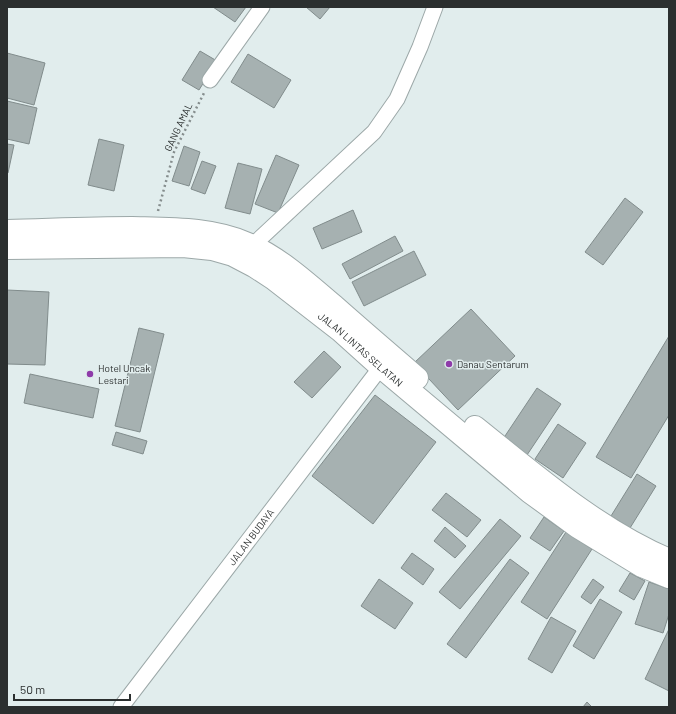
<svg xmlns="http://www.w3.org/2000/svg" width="676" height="714" font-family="Barlow,sans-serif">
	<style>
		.building { fill: #a6b1b1; stroke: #818c8c }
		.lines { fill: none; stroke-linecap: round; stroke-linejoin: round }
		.minor-casing { stroke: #9ca8a8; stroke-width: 17 }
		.highway-casing { stroke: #9ca8a8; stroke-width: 24 }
		.path { stroke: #858d8d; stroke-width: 2.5; stroke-dasharray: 2 3; stroke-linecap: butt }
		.minor { stroke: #fff; stroke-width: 15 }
		.highway { stroke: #fff; stroke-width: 22 }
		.poi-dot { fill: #8e3ba9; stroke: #e1eded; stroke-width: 1.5 }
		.labels { text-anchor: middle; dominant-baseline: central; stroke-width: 3; stroke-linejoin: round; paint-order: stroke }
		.street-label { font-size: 10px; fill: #2b2f2f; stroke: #e1eded }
		.poi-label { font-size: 10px; fill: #2b2f2f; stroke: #e1eded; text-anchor: start }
	</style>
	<rect width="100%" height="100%" fill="#e1eded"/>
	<g class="building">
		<polygon points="213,7 246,7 235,22"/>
		<polygon points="306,7 330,7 320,19"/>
		<polygon points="200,51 217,61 199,90 182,80"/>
		<polygon points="7,53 45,63 34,105 7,98"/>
		<polygon points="248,54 291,80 274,108 231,82"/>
		<polygon points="7,101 37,108 29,144 7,139"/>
		<polygon points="99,139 124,145 114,191 88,185"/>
		<polygon points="7,144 14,145 8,173 7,173"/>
		<polygon points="184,146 200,152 189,186 172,181"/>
		<polygon points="276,155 299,165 278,213 255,204"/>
		<polygon points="202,161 216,166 205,194 191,189"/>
		<polygon points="238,163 262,169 250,214 225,208"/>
		<polygon points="625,198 643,212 603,265 585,252"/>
		<polygon points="353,210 362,232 322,249 313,228"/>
		<polygon points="395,236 403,251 350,279 342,264"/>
		<polygon points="414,251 426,275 364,306 352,282"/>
		<polygon points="7,290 49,292 45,365 7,364"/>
		<polygon points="471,309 515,356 458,410 414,363"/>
		<polygon points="139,328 164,334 140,432 115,426"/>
		<polygon points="669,336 669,415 631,478 596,457"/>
		<polygon points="324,351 341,367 312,398 294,382"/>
		<polygon points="30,374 99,389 93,418 24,403"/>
		<polygon points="537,388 561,404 527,455 503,439"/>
		<polygon points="375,395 436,442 373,524 312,476"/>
		<polygon points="558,424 586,443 563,478 535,459"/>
		<polygon points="116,432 147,441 143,454 112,445"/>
		<polygon points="637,474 656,486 630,528 611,516"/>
		<polygon points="446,493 481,520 467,537 432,510"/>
		<polygon points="544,517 564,531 550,551 530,538"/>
		<polygon points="500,519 521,536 460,609 439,592"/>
		<polygon points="445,527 466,546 455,558 434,541"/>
		<polygon points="566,532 592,549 547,619 521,602"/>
		<polygon points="412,553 434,569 423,585 401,568"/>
		<polygon points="510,559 529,573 466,658 447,644"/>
		<polygon points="630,573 645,581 634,600 619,591"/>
		<polygon points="379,579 413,603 395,629 361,606"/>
		<polygon points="593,579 604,587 591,604 581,597"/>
		<polygon points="649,582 669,589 669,614 663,633 635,624"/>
		<polygon points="600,599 622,612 594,659 573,646"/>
		<polygon points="551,617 576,631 552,673 528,659"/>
		<polygon points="669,629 669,691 645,679"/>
		<polygon points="587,702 592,707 583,707"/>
	</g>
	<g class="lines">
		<g class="minor-casing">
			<g id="minor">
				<polyline points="210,80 262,7"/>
				<polyline points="252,246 374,132 397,99 420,47 435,7"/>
				<path id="s1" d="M121 707 381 367"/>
			</g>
		</g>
		<g class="highway-casing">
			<g id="highway">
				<path d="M7 231C49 230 90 228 132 228 171 229 212 228 248 244 280 258 308 284 334 306 361 330 389 354 417 378"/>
				<path id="s2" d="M7 248 183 246 212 249 233 255 254 266 274 279 341 331 381 367 530 492 578 527 642 566 669 577"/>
				<path d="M475 427C535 475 598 530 669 560"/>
			</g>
		</g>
		<polyline class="path" points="158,211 174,152 204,93"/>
		<use href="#minor" class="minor"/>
		<use href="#highway" class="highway"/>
	</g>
	<g class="poi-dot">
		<circle cx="449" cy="364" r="4"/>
		<circle cx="90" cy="374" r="4"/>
	</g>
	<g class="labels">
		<g class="street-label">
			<text transform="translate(178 127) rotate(-65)">GANG AMAL</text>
			<text stroke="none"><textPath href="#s2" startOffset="386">JALAN LINTAS SELATAN</textPath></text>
			<text stroke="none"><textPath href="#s1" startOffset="214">JALAN BUDAYA</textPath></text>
		</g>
		<g class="poi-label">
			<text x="457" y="364">Danau Sentarum</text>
			<text x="98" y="368">Hotel Uncak<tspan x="98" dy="12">Lestari</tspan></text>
		</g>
	</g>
	<rect width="676" height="714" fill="none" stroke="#2b2f2f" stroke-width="16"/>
	<path d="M14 694v6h116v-6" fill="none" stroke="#2b2f2f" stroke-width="2"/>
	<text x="20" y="694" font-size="12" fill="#2b2f2f" stroke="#e1eded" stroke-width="3" paint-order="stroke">50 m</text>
</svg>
